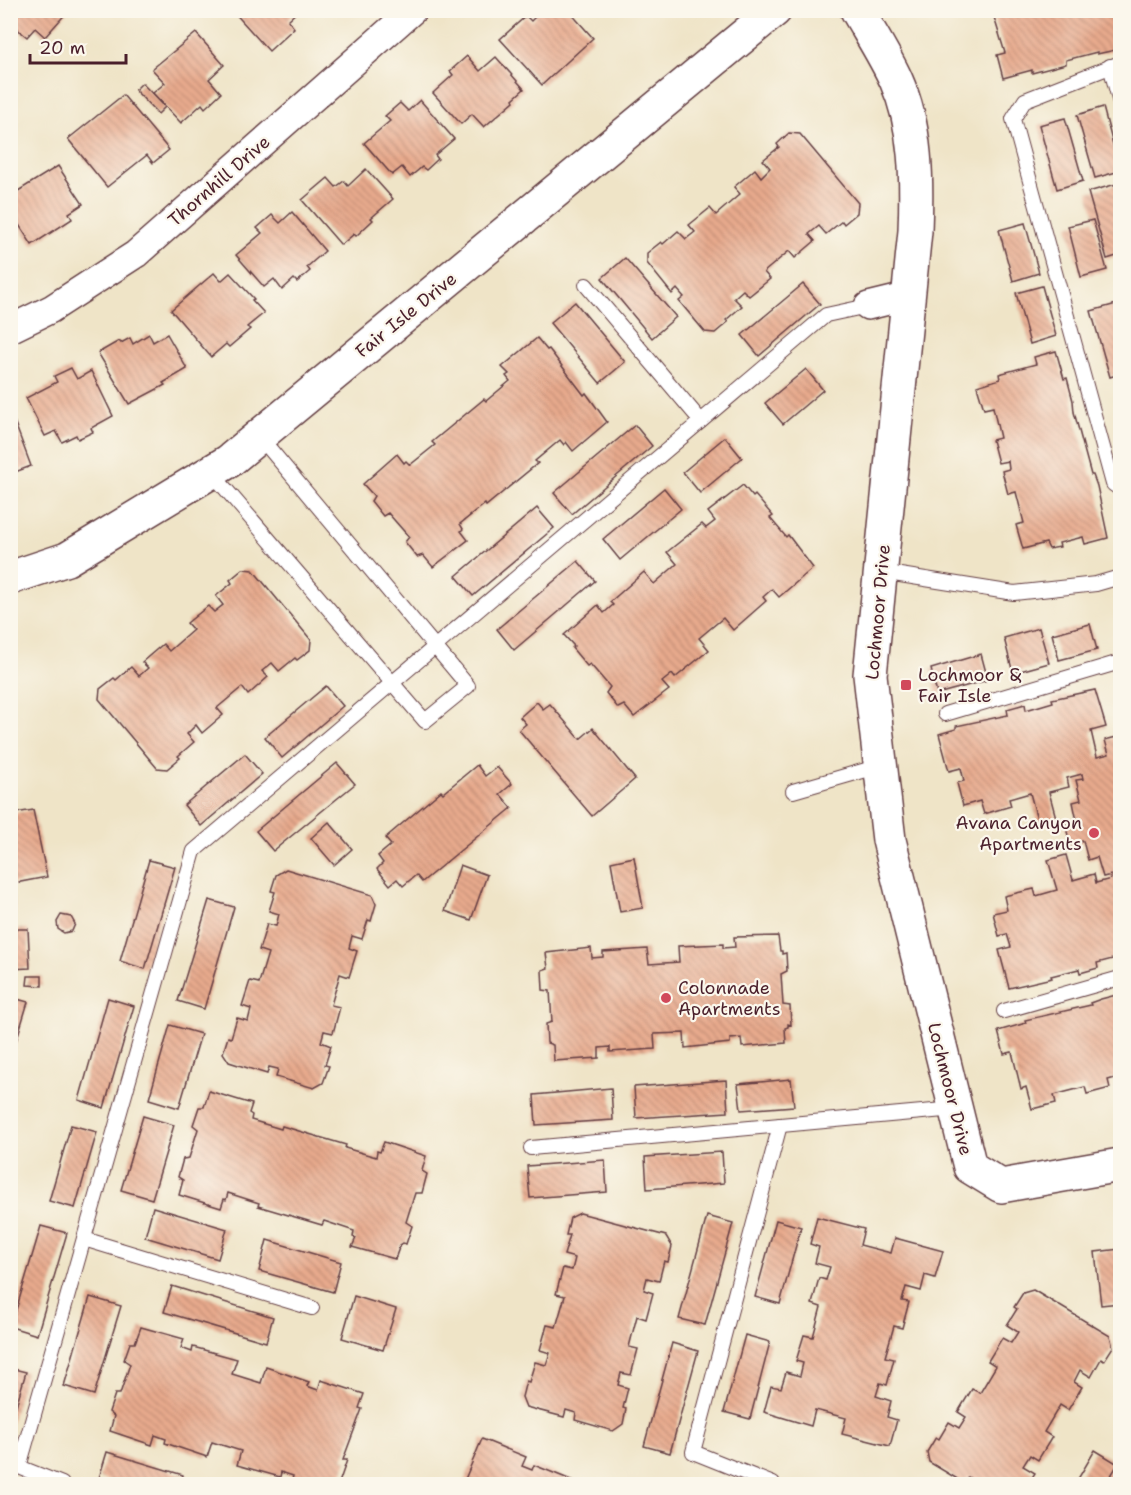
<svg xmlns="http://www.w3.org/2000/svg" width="1131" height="1495" font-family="'Shantell Sans',sans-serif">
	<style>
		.building { fill: url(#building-back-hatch) }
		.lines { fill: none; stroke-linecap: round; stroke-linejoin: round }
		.lane-casing { stroke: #633d42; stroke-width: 16 }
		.street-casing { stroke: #633d42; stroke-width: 30 }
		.secondary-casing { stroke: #633d42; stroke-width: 36 }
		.lane { stroke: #fff; stroke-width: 14 }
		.street { stroke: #fff; stroke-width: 27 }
		.secondary { stroke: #fff; stroke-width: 33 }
		.poi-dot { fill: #d1495b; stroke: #fbf7ec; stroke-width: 2 }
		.labels { text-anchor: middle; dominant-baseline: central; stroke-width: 4.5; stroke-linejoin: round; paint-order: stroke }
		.street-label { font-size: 18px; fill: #4a1f2b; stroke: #fbf7ec }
		.poi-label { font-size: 18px; fill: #4a1f2b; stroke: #fbf7ec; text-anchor: start }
	</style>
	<defs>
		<pattern id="building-back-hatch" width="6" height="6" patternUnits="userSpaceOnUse" patternTransform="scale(1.5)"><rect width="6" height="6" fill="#e8aa8d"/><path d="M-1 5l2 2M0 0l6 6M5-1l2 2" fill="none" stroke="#be8a73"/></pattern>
	</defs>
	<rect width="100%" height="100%" fill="#fbf7ec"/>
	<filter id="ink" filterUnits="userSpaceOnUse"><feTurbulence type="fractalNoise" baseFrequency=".0167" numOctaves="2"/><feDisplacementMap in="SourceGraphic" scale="12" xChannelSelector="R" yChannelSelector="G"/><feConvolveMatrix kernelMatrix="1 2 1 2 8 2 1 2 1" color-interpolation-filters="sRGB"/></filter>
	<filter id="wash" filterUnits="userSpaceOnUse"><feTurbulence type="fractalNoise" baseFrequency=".008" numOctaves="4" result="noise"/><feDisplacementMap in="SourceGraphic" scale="24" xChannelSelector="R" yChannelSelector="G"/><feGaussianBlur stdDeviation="1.35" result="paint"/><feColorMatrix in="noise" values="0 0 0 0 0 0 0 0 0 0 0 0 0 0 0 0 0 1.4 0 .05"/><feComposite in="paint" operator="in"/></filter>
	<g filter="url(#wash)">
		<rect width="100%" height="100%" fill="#efe4c7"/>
		<g id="blocks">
			<g class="building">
				<polygon points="10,10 69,10 45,37 35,28 27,37 10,23"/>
				<polygon points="232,10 299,10 288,20 294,28 269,51"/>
				<polygon points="532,10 568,10 593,38 542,85 500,39 526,16 531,21 536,16"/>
				<polygon points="998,10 1120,10 1120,49 1097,54 1097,52 1066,60 1066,64 1032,73 1032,70 1003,78 997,55 1005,53 994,17 999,16"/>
				<polygon points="196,33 224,65 209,79 221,93 205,108 202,104 181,123 153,93 165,83 152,69"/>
				<polygon points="467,56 480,71 496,57 524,89 513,99 514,101 484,127 472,114 461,124 433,93 453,75 450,71"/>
				<polygon points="142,83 165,107 158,114 135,90"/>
				<polygon points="123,95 169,150 153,163 147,155 107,187 68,139"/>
				<polygon points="420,100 454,139 435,155 438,159 426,170 422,167 410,177 402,167 392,175 364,143 390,121 385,116 400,103 408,111"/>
				<polygon points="1103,107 1120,171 1095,178 1077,115"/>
				<polygon points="1065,118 1083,181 1057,189 1039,125"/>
				<polygon points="789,133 800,134 858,203 857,213 844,224 842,221 826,234 819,226 809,234 815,241 795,258 789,251 764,272 770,279 749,296 743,290 734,298 742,306 726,320 728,322 715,333 705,332 679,301 684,297 677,289 672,294 647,263 647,253 661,242 663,244 678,231 686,239 695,232 689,225 710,208 716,215 740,194 734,187 755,169 761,177 770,168 763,160 779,147 777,144"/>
				<polygon points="58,166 83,204 69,213 72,219 32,245 10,211 10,196"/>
				<polygon points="366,169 393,199 371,218 373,220 356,236 354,234 341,245 302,200 328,178 336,187 344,181 348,186"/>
				<polygon points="1120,183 1120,255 1107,259 1088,192"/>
				<polygon points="292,212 325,251 307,267 310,271 297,282 294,279 282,290 274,279 264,287 236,255 262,233 257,228 272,215 280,223"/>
				<polygon points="1093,220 1107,270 1081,277 1068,226"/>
				<polygon points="1025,223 1039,273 1013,281 999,230"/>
				<polygon points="625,258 676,317 652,338 602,278"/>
				<polygon points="214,273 221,281 230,273 254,299 252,300 264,313 247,327 250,329 229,347 226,344 211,357 171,310"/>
				<polygon points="803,284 820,304 759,356 742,335"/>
				<polygon points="1042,286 1056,336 1030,344 1016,293"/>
				<polygon points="575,302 625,362 600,383 550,323"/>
				<polygon points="1120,303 1120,374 1110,377 1091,311"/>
				<polygon points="149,334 153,342 167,334 187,369 163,383 165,385 129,404 98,353 119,341 121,343 130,338 133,344"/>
				<polygon points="537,338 547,350 549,349 584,395 586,393 607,422 573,451 566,442 564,445 560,440 535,461 538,463 486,506 485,504 460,524 463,529 461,531 468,540 433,567 423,555 417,557 405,542 409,537 388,513 383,516 371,501 374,496 363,484 397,454 404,463 406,461 410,465 435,445 432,442 484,399 486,401 510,381 506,376 509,374 502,367"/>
				<polygon points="1056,351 1064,379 1067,378 1073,401 1074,412 1091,475 1093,475 1097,486 1108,538 1085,544 1083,537 1059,543 1060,547 1049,549 1046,543 1023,549 1016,525 1024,523 1016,492 1008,494 1002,471 1009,469 1008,461 998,463 992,440 1000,438 993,407 984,409 977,386 1000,379 999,374 1036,364 1034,357"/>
				<polygon points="71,368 77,379 91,371 113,416 91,428 93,432 78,439 76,435 62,442 56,431 45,436 26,398 57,382 54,376"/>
				<polygon points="806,369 823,390 783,424 765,403"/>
				<polygon points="10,410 31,466 10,474"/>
				<polygon points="635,425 652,446 572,514 554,493"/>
				<polygon points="725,437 742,458 700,493 683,472"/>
				<polygon points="743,485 753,497 755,495 773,516 770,518 786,537 788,535 813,568 779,597 772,589 763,597 766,601 733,630 723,618 699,638 709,650 675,678 672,674 662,682 669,690 634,717 624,705 618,708 606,693 610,687 590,664 587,666 572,648 574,646 564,635 598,605 604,613 613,605 610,602 644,572 654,584 677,564 667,552 702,524 706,528 715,521 708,512"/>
				<polygon points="664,488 681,509 620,560 603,539"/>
				<polygon points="537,508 554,528 473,596 456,576"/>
				<polygon points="578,561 595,581 514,650 497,629"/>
				<polygon points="243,569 253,570 311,640 310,650 297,660 295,658 279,671 272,663 262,671 268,677 248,695 242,687 217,708 223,715 202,733 196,725 187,734 194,742 178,756 180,758 167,769 157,768 99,699 100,689 114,678 116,680 131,667 139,676 148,668 142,662 163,644 169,651 193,630 187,623 208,606 214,612 223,605 216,596 232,583 230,580"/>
				<polygon points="1090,624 1097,650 1059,660 1052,634"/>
				<polygon points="1039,628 1049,663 1013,673 1004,638"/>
				<polygon points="981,654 988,680 937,694 931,669"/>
				<polygon points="326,686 343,706 282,758 265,737"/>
				<polygon points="1095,690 1106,727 1091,731 1097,757 1109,754 1105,740 1120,736 1120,957 1097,963 1098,968 1080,973 1079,969 1051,976 1052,978 1009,988 999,950 1011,947 1007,934 999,936 993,913 1007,910 1004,896 1034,889 1036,896 1057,890 1048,860 1066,855 1073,880 1094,874 1096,883 1111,879 1111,875 1103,877 1097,857 1088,860 1083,841 1071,845 1065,825 1077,821 1073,802 1081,800 1076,780 1083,779 1082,774 1067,778 1069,787 1049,792 1056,818 1038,823 1030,793 1009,799 1011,806 984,814 980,801 963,806 957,783 964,781 961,768 949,771 939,734 956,729 956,726 1008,715 1007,709 1025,704 1026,710 1053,702 1052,699"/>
				<polygon points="537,702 543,709 550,704 580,739 593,728 635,779 592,816 519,730 526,724 520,717"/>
				<polygon points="245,754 262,774 201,826 184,805"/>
				<polygon points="337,763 355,784 273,851 256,831"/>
				<polygon points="477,765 485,776 497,767 512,784 500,794 512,808 422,882 416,875 403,886 397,879 390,885 377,869 383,863 378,856 391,845 385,838 441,791 443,793"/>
				<polygon points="33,810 47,877 10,884 10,814"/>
				<polygon points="329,822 352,849 334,865 311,838"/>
				<polygon points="634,857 643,908 620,912 611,862"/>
				<polygon points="149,860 175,867 145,969 120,961"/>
				<polygon points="460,865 487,875 471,920 445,911"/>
				<polygon points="286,869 372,895 376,904 371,921 368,920 362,939 352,936 349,948 357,951 349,977 340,974 331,1005 340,1007 333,1033 324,1031 321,1042 331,1046 325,1065 329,1066 323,1083 314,1088 276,1077 278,1069 269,1067 267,1074 229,1062 223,1053 228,1037 231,1038 237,1018 248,1021 251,1009 242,1006 250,981 259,983 268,953 259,950 267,924 276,926 279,914 269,911 275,892 271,891 276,875"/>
				<polygon points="10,899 14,899 15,929 28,929 30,968 10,969"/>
				<polygon points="209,900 234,907 204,1009 178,1001"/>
				<polygon points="61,915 71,917 75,924 72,931 64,933 58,929 57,922"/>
				<polygon points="778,936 780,951 782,951 782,954 786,953 787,971 781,974 783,1005 790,1006 791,1025 788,1024 788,1027 785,1028 786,1043 742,1047 741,1038 730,1039 730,1043 685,1048 684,1033 654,1034 655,1049 610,1052 610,1047 599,1048 599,1058 554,1061 553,1045 547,1043 546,1024 552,1022 550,991 543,990 542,970 548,968 546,953 591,948 592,958 603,957 603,952 647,949 649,964 679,962 678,946 723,944 723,948 735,947 734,937"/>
				<polygon points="28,976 42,976 42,986 27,985"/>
				<polygon points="1120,994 1120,1085 1118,1086 1115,1078 1108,1080 1110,1088 1087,1094 1085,1087 1054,1095 1056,1103 1032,1109 1026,1087 1021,1089 1012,1052 1004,1054 998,1031 1026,1023 1025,1020 1091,1005 1090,1003 1101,999"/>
				<polygon points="10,997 28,1002 11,1058 10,1057"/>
				<polygon points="108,998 134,1006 104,1108 79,1100"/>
				<polygon points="170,1025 201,1034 179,1108 149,1099"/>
				<polygon points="791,1079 794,1106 741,1110 738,1084"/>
				<polygon points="726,1080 728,1112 636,1118 634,1087"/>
				<polygon points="611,1088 613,1120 536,1125 534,1095"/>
				<polygon points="209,1091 252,1104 249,1113 252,1115 251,1120 281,1129 282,1126 346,1145 345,1148 376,1157 377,1151 380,1152 384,1142 426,1156 422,1171 427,1174 422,1193 415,1193 406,1222 412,1226 406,1244 403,1243 400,1245 395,1259 352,1247 356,1238 353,1237 354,1231 324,1221 322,1225 258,1206 259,1203 228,1193 226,1200 224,1199 221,1208 179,1195 183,1180 178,1177 183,1159 189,1158 198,1129 193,1125 199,1107 204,1107"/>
				<polygon points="143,1116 174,1125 152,1199 121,1190"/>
				<polygon points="71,1125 97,1132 75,1208 49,1201"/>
				<polygon points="722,1152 724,1183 647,1189 645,1157"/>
				<polygon points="605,1160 607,1192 530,1198 527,1166"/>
				<polygon points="153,1207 227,1229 218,1259 145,1237"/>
				<polygon points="580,1213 666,1236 672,1246 668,1262 664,1261 659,1281 647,1278 644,1290 653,1293 646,1319 637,1316 629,1347 638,1349 631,1375 621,1373 618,1385 628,1388 623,1408 626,1409 623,1424 613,1431 575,1420 576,1413 566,1410 564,1417 526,1407 522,1397 526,1381 529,1382 535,1362 546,1365 550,1353 540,1350 547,1325 556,1327 565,1296 556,1294 563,1268 572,1270 575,1258 564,1255 570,1235 566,1235 570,1218"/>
				<polygon points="707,1216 733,1223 705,1325 679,1319"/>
				<polygon points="817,1217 864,1229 860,1245 891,1253 895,1238 943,1251 935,1278 925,1275 921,1291 906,1287 902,1301 909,1302 902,1328 894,1326 885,1357 894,1359 887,1385 880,1383 876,1396 891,1401 887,1417 897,1420 890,1446 842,1434 846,1418 815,1410 811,1426 764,1412 771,1386 781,1388 786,1372 800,1376 803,1363 796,1361 804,1335 813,1337 821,1307 812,1304 819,1278 826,1280 830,1267 815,1263 819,1247 810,1244"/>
				<polygon points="776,1220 801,1227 780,1304 755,1297"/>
				<polygon points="41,1226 67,1233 37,1335 11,1327"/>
				<polygon points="267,1240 341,1262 333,1292 259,1271"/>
				<polygon points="1120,1249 1120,1303 1101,1305 1095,1252"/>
				<polygon points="172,1286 273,1317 266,1342 164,1312"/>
				<polygon points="1033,1290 1110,1336 1113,1347 1104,1361 1101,1359 1091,1377 1080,1370 1074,1382 1082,1387 1068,1410 1060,1405 1044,1432 1052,1437 1038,1460 1030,1455 1023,1466 1035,1473 1028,1484 976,1484 977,1483 968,1477 964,1483 929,1462 927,1452 936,1437 939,1439 949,1422 959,1428 966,1417 958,1412 972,1389 980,1393 996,1366 988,1361 1002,1338 1011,1343 1018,1332 1007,1325 1017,1309 1014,1307 1023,1293"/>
				<polygon points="354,1296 396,1309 383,1350 342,1338"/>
				<polygon points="90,1297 121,1306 94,1395 64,1386"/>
				<polygon points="141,1327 184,1339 181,1348 192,1352 193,1347 237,1359 232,1374 261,1383 266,1367 309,1382 307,1386 318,1390 321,1380 364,1394 359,1408 362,1409 343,1460 347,1460 339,1483 337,1484 291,1484 293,1476 281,1472 280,1477 237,1465 241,1451 212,1442 207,1457 165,1443 166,1439 155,1435 152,1445 110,1431 114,1416 109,1412 115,1394 120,1394 130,1364 124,1360 130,1343 135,1343"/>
				<polygon points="745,1335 770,1342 750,1419 724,1412"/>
				<polygon points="672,1343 698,1351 670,1453 644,1446"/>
				<polygon points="10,1368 26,1372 11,1423 10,1423"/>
				<polygon points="482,1439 526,1457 522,1466 532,1470 534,1465 576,1482 575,1484 463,1484"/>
				<polygon points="1095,1450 1118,1464 1106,1484 1075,1484"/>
				<polygon points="107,1452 183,1475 181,1484 120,1484 99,1478"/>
			</g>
		</g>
	</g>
	<g filter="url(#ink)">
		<use href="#blocks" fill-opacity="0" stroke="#633d42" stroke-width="1.5"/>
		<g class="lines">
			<g class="lane-casing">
				<g id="lane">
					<polyline points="1120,63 1025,100 1013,119 1113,484 1120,489"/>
					<polyline points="1110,66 1120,103"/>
					<polyline points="586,285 701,421"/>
					<polyline points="211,472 425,721 468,686 259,436"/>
					<polyline points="881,572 1014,593 1096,584 1120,577"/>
					<polyline points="945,714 1120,662"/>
					<polyline points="793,791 880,766"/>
					<polyline points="1004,1011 1120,978"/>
					<polyline points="531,1148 955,1109"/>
					<polyline points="84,1239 312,1308"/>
					<polyline points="62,1484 19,1467 194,851 826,315 868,306"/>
					<polyline points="773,1484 693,1452 780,1125"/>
				</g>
			</g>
			<g class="street-casing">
				<g id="street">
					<polyline points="868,306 909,296"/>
					<polyline points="10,329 51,309 136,254 413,10"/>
				</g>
			</g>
			<g class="secondary-casing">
				<g id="secondary">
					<path d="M857 10C870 33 885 56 896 80 917 127 917 181 915 231L870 675 889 840 970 1167 1001 1186 1120 1165"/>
					<polyline points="10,578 67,559 229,461 775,10"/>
				</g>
			</g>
			<use href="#lane" class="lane"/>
			<use href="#street" class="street"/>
			<use href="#secondary" class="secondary"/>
		</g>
	</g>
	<g class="poi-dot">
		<rect x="900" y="679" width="12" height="12" rx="3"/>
		<circle cx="1094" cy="833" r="6"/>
		<circle cx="666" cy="998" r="6"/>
	</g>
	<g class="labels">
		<g class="street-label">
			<text transform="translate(219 181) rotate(-41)">Thornhill Drive</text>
			<text transform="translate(406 315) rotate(-39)">Fair Isle Drive</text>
			<text transform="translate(878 612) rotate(-85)">Lochmoor Drive</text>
			<text transform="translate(950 1089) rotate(76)">Lochmoor Drive</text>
		</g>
		<g class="poi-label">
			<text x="918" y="675">Lochmoor &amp;<tspan x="918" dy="21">Fair Isle</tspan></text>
			<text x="1082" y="823" text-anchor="end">Avana Canyon<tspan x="1082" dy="21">Apartments</tspan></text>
			<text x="678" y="988">Colonnade<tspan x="678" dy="21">Apartments</tspan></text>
		</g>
	</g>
	<rect width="1131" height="1495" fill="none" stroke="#fbf7ec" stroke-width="36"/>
	<path d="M30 54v9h96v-9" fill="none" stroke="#4a1f2b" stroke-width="3"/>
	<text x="39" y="54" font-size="18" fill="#4a1f2b" stroke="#fbf7ec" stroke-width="4.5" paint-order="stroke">20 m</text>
</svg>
